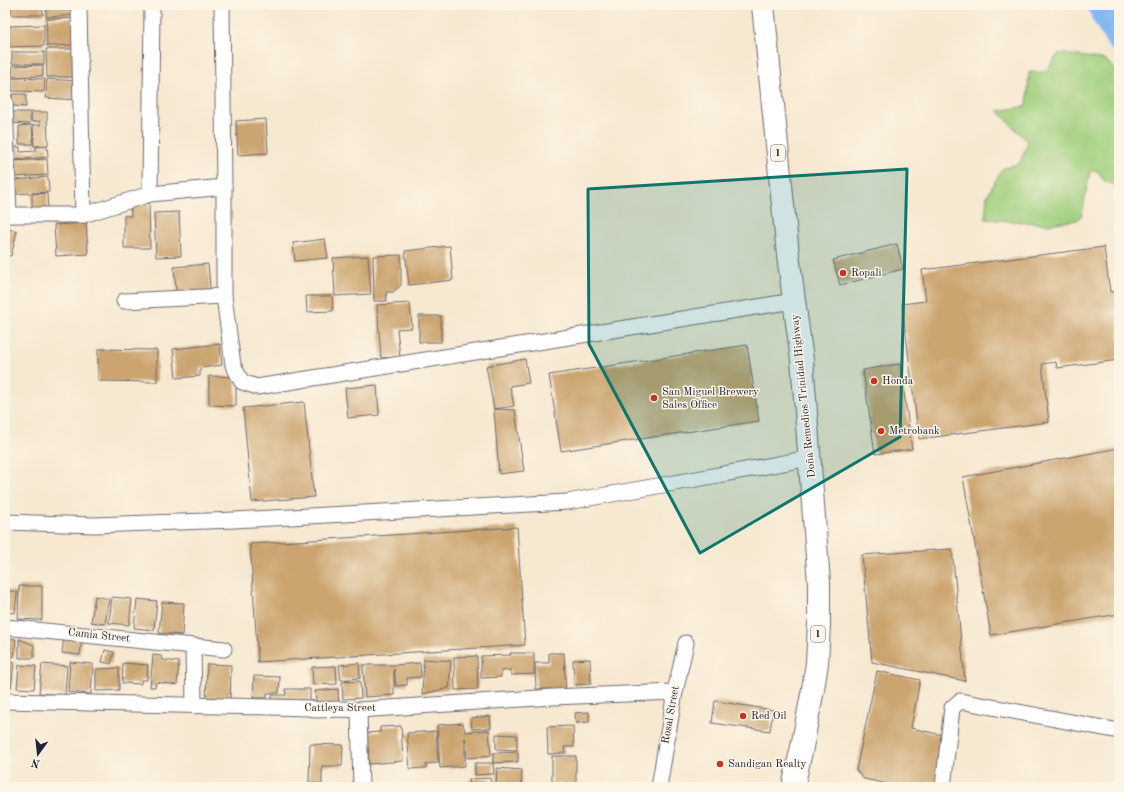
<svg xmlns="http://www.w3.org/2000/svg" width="1124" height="792" font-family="'Old Standard TT',serif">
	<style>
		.green { fill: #a0cf7e; stroke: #61785c }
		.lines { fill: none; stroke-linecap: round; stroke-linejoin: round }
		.river { stroke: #84b8f2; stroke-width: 28 }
		.building { fill: #cba470 }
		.minor-casing { stroke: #6d676f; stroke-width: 17 }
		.trunk-casing { stroke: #6d676f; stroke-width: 24 }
		.minor { stroke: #fff; stroke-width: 15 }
		.trunk { stroke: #fff; stroke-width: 22 }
		.marked { fill: #0f766e; fill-opacity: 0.2; stroke: #0f766e; stroke-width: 3; stroke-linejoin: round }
		.poi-dot { fill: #c8321e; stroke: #fcf5e5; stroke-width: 1.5 }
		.labels { text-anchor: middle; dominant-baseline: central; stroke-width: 3; stroke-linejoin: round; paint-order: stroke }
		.shield { fill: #fcf5e5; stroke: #63616e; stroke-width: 1 }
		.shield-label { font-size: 10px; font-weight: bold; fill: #22223b }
		.poi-label { font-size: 11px; fill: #22223b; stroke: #fcf5e5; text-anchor: start }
		.street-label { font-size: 11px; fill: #22223b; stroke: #fcf5e5 }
	</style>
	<rect width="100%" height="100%" fill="#fcf5e5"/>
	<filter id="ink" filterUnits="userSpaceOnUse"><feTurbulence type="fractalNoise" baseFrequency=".025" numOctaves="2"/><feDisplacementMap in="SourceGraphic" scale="8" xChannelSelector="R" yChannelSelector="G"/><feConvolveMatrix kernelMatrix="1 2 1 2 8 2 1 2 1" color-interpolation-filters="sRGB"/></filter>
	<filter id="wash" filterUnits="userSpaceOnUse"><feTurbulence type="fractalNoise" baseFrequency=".012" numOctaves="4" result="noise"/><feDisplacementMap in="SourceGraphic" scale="16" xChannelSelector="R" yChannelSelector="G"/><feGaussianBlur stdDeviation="0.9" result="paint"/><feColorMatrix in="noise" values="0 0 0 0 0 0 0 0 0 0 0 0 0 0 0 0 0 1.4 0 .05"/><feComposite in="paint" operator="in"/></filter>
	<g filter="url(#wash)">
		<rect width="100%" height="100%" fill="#f7e8d0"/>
		<polygon class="green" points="1059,53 1106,60 1119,75 1119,186 1105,182 1099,173 1095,170 1090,172 1082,214 1077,220 1048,224 985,219 987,196 1002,169 1020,163 1028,142 998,111 1027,106 1029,72 1045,72"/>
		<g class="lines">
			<polyline class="river" points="1102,5 1105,14 1119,38"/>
		</g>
		<g id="blocks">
			<g class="building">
				<polygon points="11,5 42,5 43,15 11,15"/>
				<polygon points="46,5 76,5 77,15 46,17"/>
				<polygon points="77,18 78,45 47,46 46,19"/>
				<polygon points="44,25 44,46 9,47 9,26"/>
				<polygon points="46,49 77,49 77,77 47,77"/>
				<rect x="12" y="52" width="32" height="12"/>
				<polygon points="43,65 43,76 13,77 12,66"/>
				<polygon points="12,78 45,79 44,92 12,91"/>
				<polygon points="47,79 78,81 77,100 46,98"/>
				<polygon points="12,94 26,94 26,107 12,106"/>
				<polygon points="11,112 30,112 30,124 11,123"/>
				<polygon points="31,112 47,112 48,145 34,146 33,125 40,125 40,121 32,122"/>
				<polygon points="266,119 268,153 238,155 236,121"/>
				<polygon points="32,125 33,144 19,144 19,126"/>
				<polygon points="47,146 48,157 14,160 13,147 20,147 20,152 36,151 36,147"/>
				<polygon points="47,159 48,175 14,177 13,161"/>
				<polygon points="48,177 49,192 15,194 14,180"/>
				<polygon points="47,193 48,210 32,210 32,194"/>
				<polygon points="130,203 149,203 150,248 124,248 124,216 131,216"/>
				<polygon points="179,212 181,256 156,257 154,213"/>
				<polygon points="86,223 88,254 56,256 54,225"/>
				<polygon points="6,228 17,231 11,256 5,255"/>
				<polygon points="325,239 328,258 295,261 293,243"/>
				<polygon points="897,244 903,269 840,285 833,260"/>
				<polygon points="450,246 453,280 409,285 405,251"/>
				<polygon points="1104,247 1110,292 1119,291 1119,360 1057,368 1056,362 1042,364 1049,422 919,439 902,304 926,301 922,270"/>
				<polygon points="401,255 401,285 393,292 386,292 387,301 374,301 373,256"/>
				<polygon points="368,256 371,294 335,296 333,258"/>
				<polygon points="208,264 211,297 177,300 174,267"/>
				<polygon points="306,296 332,296 333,311 307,312"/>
				<polygon points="410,303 412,328 397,329 400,357 381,358 377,305"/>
				<rect x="419" y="316" width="22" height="26"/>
				<polygon points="220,344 222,365 200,368 200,376 176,378 173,349"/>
				<polygon points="747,345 759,421 561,451 549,375"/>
				<polygon points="98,349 157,350 157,382 98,381"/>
				<polygon points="525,359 529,383 510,386 514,406 494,409 486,366"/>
				<polygon points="900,364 912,449 875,454 863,370"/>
				<polygon points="209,376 236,377 236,406 209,405"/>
				<polygon points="377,385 379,415 348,418 345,388"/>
				<polygon points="304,402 314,497 252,502 243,408"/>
				<polygon points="494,409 515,410 524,471 499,474"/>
				<polygon points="1119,448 1119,614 991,635 963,477"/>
				<polygon points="517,527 525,645 258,662 250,544"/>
				<polygon points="952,549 965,681 872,662 862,555"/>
				<polygon points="19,586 42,586 42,620 18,619"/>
				<polygon points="5,590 17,592 15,613 5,612"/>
				<polygon points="95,596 109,599 105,624 91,622"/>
				<polygon points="112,597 132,599 129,625 109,623"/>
				<polygon points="137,599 157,601 154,630 134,628"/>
				<polygon points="162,602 184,603 182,635 159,633"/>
				<polygon points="64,637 82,638 80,655 62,653"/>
				<polygon points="5,638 16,639 14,657 5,656"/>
				<polygon points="19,639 34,645 34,658 19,658"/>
				<polygon points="105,650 114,652 111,664 102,662"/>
				<polygon points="510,653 534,653 534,674 511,675 511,670 501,671 501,677 481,678 481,656 511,655"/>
				<polygon points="549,653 564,653 566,697 553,697 552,689 536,689 535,663 549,663"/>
				<polygon points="153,655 161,656 163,660 179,662 177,685 156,682 155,687 150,687"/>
				<polygon points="477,656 478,689 455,690 454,657"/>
				<polygon points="424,659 451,661 449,688 422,694"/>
				<polygon points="590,659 591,684 574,685 573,660"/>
				<polygon points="5,661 14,662 11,688 5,688"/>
				<polygon points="70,662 93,664 91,694 68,692"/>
				<polygon points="123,663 148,665 147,680 141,680 141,684 122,683"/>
				<polygon points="359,663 360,678 341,680 339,665"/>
				<polygon points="420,663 421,677 407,678 407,685 396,686 394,669 394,695 365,697 363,665 394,665"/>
				<polygon points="42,664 67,666 65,695 39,693"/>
				<polygon points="207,664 231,665 230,707 206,706"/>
				<polygon points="19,665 36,666 34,689 17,688"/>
				<polygon points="336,666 337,684 313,685 312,667"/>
				<polygon points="119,668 119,690 96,691 96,669"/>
				<polygon points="877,671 920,680 911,728 947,736 935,787 903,787 864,779 856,770"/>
				<polygon points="254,676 280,677 279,693 267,693 267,698 253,698"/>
				<polygon points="360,681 361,698 343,699 342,682"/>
				<polygon points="285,689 310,689 310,708 272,708 272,695 286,695"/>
				<polygon points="338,689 339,709 317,710 315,691"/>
				<polygon points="715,701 773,710 770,731 712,723"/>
				<polygon points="589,712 589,722 576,723 575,713"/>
				<polygon points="490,716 491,728 472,729 471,718"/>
				<polygon points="463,723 465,732 489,730 491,756 467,758 465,738 465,766 440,768 437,725"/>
				<polygon points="401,726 403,761 369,764 367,733 380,732 380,727"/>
				<polygon points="573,726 574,747 564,747 565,753 548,754 547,727"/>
				<polygon points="436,731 438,763 426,764 426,768 410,769 407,733"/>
				<polygon points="496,734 517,735 517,750 496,749"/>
				<polygon points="310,744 343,745 342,766 322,766 322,784 309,783"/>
				<polygon points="518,752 518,762 493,763 493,753"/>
				<rect x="552" y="756" width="24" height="28"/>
				<polygon points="475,763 493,763 494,774 475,775"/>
				<polygon points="497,768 522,770 521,787 496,787"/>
				<polygon points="490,778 491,787 470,787 469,779"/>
			</g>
		</g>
	</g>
	<g filter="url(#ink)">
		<use href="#blocks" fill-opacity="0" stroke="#6d676f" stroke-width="1"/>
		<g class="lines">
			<g class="minor-casing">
				<g id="minor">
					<polyline points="79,5 83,215"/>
					<polyline points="222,5 224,187 224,296 233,365 242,382 257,387 794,301"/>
					<polyline points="5,101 9,215"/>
					<polyline points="150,194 152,5"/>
					<polyline points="5,215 83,215 150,194 224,187"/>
					<polyline points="124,301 224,296"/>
					<polyline points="5,522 94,525 235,520 567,502 691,480 810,458"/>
					<polyline points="5,627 224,649"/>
					<polyline points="193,646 194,706"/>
					<polyline points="5,701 310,708 317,710 339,709 359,710 553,697 675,692"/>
					<polyline points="359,710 361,787"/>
					<polyline points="659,787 675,692 686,643"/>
					<polyline points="943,787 952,708 960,701 1119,731"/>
				</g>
			</g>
			<g class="trunk-casing">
				<polyline id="trunk" points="763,5 788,255 802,360 819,583 819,624 817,663 813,689 802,747 793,787"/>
			</g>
			<use href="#minor" class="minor"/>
			<use href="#trunk" class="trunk"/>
		</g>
	</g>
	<path class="marked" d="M907 169 900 437 700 553 589 344 588 189Z"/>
	<g class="poi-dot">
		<circle cx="843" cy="273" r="4"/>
		<circle cx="874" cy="381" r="4"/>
		<circle cx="654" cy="398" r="4"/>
		<circle cx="881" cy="431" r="4"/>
		<circle cx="743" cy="716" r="4"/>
		<circle cx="720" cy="764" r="4"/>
	</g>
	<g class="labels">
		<g class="shield">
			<rect x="771" y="145" width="14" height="16" rx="3"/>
			<rect x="811" y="626" width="14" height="16" rx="3"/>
		</g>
		<g class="shield-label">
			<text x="778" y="153">1</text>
			<text x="818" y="634">1</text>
		</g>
		<g class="poi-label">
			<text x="851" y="273">Ropali</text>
			<text x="882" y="381">Honda</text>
			<text x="662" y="392">San Miguel Brewery<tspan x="662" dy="13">Sales Office</tspan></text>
			<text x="889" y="431">Metrobank</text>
			<text x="751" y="716">Red Oil</text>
			<text x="728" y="764">Sandigan Realty</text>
		</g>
		<g class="street-label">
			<text transform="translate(804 396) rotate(-96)">Doña Remedios Trinidad Highway</text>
			<text transform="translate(99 636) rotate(6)">Camia Street</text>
			<text x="340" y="708">Cattleya Street</text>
			<text transform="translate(671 715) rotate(-80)">Rosal Street</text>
		</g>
	</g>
	<rect width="1124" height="792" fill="none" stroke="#fcf5e5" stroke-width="20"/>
	<g transform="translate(38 754) rotate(195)" stroke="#fcf5e5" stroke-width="3" paint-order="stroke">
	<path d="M0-3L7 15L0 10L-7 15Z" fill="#22223b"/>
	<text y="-6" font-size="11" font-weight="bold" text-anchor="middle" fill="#22223b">N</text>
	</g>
</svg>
